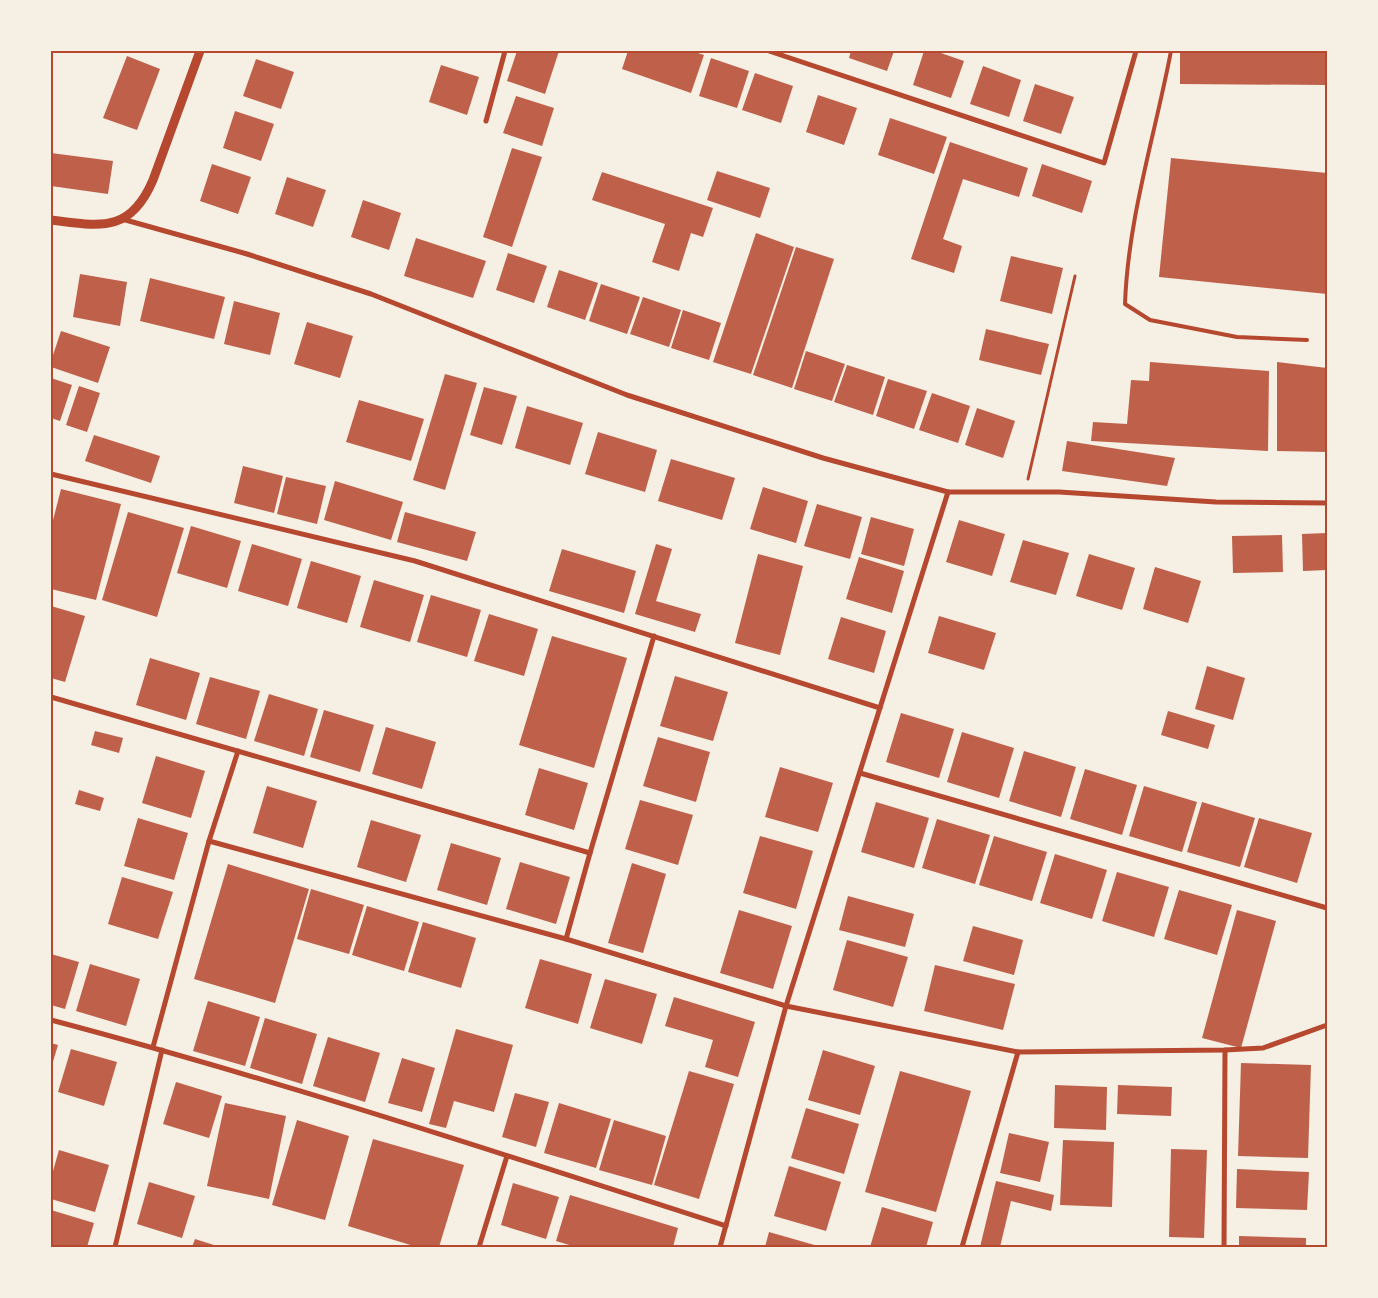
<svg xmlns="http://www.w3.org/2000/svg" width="1378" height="1298" font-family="Barlow,sans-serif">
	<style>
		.building { fill: #bf614a }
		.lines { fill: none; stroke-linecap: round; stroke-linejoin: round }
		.path { stroke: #b5482f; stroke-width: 3 }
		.service { stroke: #b5482f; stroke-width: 4 }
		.minor { stroke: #b5482f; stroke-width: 5 }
		.tertiary { stroke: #b5482f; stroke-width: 9 }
		.neatline { fill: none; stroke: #b5482f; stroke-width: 2 }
	</style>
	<rect width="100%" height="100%" fill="#f6efe4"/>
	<g class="building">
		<polygon points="517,51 559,51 545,94 507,81"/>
		<polygon points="628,51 692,51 704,55 691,93 622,69"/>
		<polygon points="851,51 894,51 887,71 849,58"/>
		<polygon points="924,51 935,51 964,61 951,98 913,85"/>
		<polygon points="1180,51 1327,51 1327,85 1180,84"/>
		<polygon points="127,56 160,69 137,130 103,118"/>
		<polygon points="711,58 749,71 737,108 699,96"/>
		<polygon points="256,59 294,72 281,109 243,96"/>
		<polygon points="441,65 479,77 467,115 429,102"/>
		<polygon points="983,66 1021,80 1009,117 970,104"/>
		<polygon points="755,73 793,86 781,123 742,110"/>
		<polygon points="1035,84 1074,97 1061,134 1023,121"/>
		<polygon points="818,95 857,108 844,145 806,132"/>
		<polygon points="516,96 554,108 542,146 503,133"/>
		<polygon points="235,111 274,124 261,161 223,148"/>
		<polygon points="890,118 947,137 934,174 878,155"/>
		<polygon points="950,142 1028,168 1019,197 963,179 943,239 962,246 954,273 911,259"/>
		<polygon points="512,148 542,157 512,247 483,237"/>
		<polygon points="51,153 113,161 108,194 51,186"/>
		<polygon points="1171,158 1327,173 1327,294 1159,277"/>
		<polygon points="212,164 251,177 238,214 200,201"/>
		<polygon points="1042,164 1092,181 1082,213 1032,196"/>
		<polygon points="717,171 770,188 760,218 707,200"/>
		<polygon points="602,172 713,208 703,237 691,233 679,271 652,262 665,224 592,200"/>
		<polygon points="287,177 326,190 313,227 275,214"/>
		<polygon points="363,200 401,213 389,250 351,237"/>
		<polygon points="756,233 794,247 751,374 713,362"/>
		<polygon points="416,238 486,261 473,298 404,276"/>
		<polygon points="796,247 834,259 792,388 753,375"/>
		<polygon points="508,253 547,266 534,303 496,290"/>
		<polygon points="1011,256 1063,268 1052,314 1000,301"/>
		<polygon points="559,270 598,283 585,320 547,307"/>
		<polygon points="80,274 127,282 120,326 73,317"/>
		<polygon points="150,278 225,297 214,339 140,321"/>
		<polygon points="601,284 640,297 627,334 589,321"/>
		<polygon points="643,297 681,310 669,347 630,334"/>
		<polygon points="234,301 280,313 270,355 224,344"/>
		<polygon points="683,310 721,323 709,360 671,348"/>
		<polygon points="307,322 353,336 340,378 294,364"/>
		<polygon points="986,329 1049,344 1041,375 979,360"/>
		<polygon points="61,331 110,347 98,383 51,367 51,361"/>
		<polygon points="806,351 845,364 832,401 794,389"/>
		<polygon points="1150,362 1269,371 1268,451 1091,441 1093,422 1127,424 1131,380 1149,381"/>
		<polygon points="1277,362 1327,368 1327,452 1277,451"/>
		<polygon points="847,365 885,377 873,415 834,402"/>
		<polygon points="445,374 477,383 445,490 413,480"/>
		<polygon points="51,378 72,385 60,421 51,418"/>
		<polygon points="888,379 927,391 914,429 876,416"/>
		<polygon points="79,386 100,393 87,432 66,425"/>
		<polygon points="484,387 517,396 502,445 470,435"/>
		<polygon points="932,393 970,406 958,443 919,430"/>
		<polygon points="359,400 424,419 411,461 346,442"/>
		<polygon points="527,406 583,423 570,465 515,448"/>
		<polygon points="977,408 1015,421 1003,458 965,445"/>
		<polygon points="598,432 657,450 645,492 585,474"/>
		<polygon points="94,435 160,456 151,483 85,461"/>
		<polygon points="1067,441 1175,458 1167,486 1062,471"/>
		<polygon points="671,459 735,478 722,520 658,501"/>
		<polygon points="243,466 283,476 274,513 234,503"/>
		<polygon points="286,477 326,486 317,524 277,514"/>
		<polygon points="335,481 403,502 391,540 324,520"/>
		<polygon points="763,487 808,501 796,543 750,529"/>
		<polygon points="61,489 121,504 96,600 51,589 51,528"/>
		<polygon points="817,504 862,517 850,559 804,546"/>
		<polygon points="128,512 184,528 157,617 102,600"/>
		<polygon points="405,512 476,532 467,561 397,542"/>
		<polygon points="871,517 914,529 904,566 861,554"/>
		<polygon points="959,520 1005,534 992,576 946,562"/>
		<polygon points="191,526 241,541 227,588 177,573"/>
		<polygon points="1327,533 1327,570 1303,571 1302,534"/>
		<polygon points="1282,535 1283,572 1233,573 1232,536"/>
		<polygon points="1023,540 1069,553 1056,595 1010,582"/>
		<polygon points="252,544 302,559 288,606 238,591"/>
		<polygon points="656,544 672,549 656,601 701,614 695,632 635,614"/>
		<polygon points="562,549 636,571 624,613 549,591"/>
		<polygon points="758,554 803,566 780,655 735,643"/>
		<polygon points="1089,554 1135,568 1122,610 1076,596"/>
		<polygon points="859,557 904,571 892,613 846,599"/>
		<polygon points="311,561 361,576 347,623 297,608"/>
		<polygon points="1155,567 1201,581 1188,623 1143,609"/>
		<polygon points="374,580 424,595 410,642 360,627"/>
		<polygon points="431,595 481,610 467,657 417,642"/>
		<polygon points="51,606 85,616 65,682 51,678"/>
		<polygon points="489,614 538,629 524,676 474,661"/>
		<polygon points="939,616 996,633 984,670 928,653"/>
		<polygon points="841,617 886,631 874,673 828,659"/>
		<polygon points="552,636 627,658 594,768 519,745"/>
		<polygon points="150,658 200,673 186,720 136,705"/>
		<polygon points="1207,666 1245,678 1233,720 1195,709"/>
		<polygon points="675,676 728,692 713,741 660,726"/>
		<polygon points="210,677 260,691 246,739 196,724"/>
		<polygon points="269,694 318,709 304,756 254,741"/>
		<polygon points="324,710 374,725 360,772 310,757"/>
		<polygon points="1168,711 1215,725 1208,749 1161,735"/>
		<polygon points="901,713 954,729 939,778 886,762"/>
		<polygon points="386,727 436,742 422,789 372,774"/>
		<polygon points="95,731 123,738 119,753 91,745"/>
		<polygon points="962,732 1014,748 999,798 947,782"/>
		<polygon points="658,737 710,752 696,802 643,786"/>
		<polygon points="1024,751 1076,767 1061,817 1009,801"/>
		<polygon points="156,756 205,771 191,818 142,803"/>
		<polygon points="780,767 833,783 818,832 765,817"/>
		<polygon points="539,768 588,783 574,830 525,815"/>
		<polygon points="1085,769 1137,785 1122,835 1070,819"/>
		<polygon points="267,786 317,801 303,848 253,833"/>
		<polygon points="1144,786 1197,802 1182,852 1129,836"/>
		<polygon points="79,790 104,798 100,811 75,804"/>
		<polygon points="640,800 693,815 678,865 625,849"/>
		<polygon points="876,802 929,818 914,868 861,852"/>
		<polygon points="1202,802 1255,818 1240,867 1187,852"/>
		<polygon points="138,818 188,833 174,880 124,866"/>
		<polygon points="1259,818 1312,833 1297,883 1244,867"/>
		<polygon points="937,819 990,835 975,884 922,868"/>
		<polygon points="371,820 421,835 406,882 357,867"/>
		<polygon points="760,836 813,851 796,909 743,893"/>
		<polygon points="994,836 1047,852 1032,901 979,885"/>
		<polygon points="451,843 501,858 487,905 437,890"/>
		<polygon points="1055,854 1107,870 1092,919 1040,903"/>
		<polygon points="520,862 570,877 556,924 506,909"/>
		<polygon points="632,863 666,874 643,953 608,943"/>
		<polygon points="228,864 309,889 275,1003 194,979"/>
		<polygon points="1117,872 1169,887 1154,937 1102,921"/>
		<polygon points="122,877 173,892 158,939 108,924"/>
		<polygon points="311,889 364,905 349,954 297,939"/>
		<polygon points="1179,890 1232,905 1217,955 1164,939"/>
		<polygon points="848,896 914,914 905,947 839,930"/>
		<polygon points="367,906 419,922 404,971 352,955"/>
		<polygon points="739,910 792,926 773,989 720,973"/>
		<polygon points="1237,910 1276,921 1241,1048 1202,1038"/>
		<polygon points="423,922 476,938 461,988 408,972"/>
		<polygon points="973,926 1023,940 1014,975 963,961"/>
		<polygon points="847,940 908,957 893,1007 833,990"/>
		<polygon points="51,954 79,962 65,1009 51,1005"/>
		<polygon points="540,959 592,974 578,1024 525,1008"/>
		<polygon points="90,964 140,979 126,1026 76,1011"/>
		<polygon points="935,965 1015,984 1003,1030 924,1011"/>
		<polygon points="605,979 657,994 642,1044 590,1028"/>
		<polygon points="674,997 755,1022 738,1077 705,1067 713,1040 665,1026"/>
		<polygon points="208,1001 260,1017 245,1066 193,1051"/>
		<polygon points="265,1018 317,1034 302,1084 250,1068"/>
		<polygon points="456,1029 513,1045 494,1112 454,1101 446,1128 429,1124"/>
		<polygon points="328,1037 380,1053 365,1102 313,1086"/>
		<polygon points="51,1043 58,1045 52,1065 51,1065"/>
		<polygon points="71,1049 117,1062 104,1106 58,1092"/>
		<polygon points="823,1050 875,1066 860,1115 808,1100"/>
		<polygon points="402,1058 435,1068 422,1112 388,1103"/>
		<polygon points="1241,1063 1311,1065 1308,1158 1238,1156"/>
		<polygon points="689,1071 734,1084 699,1199 654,1185"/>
		<polygon points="900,1071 971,1091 936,1212 865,1192"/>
		<polygon points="176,1082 222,1096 209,1138 163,1124"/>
		<polygon points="1055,1085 1107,1087 1106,1130 1054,1128"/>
		<polygon points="1118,1085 1172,1087 1171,1116 1117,1114"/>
		<polygon points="515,1093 549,1102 536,1147 502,1137"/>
		<polygon points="225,1103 286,1116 269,1199 207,1186"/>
		<polygon points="559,1103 611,1119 596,1168 544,1153"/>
		<polygon points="806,1108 859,1124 844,1174 791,1158"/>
		<polygon points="297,1120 349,1136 325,1220 272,1205"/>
		<polygon points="614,1120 666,1136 652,1185 599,1170"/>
		<polygon points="1009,1133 1049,1142 1040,1182 1000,1173"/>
		<polygon points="373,1139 464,1165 439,1247 417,1247 348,1226"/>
		<polygon points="1063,1140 1114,1142 1112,1207 1060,1205"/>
		<polygon points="1171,1149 1207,1150 1204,1238 1169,1237"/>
		<polygon points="59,1150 109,1165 95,1212 51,1199 51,1178"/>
		<polygon points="789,1166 841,1182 826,1231 774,1216"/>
		<polygon points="1237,1169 1309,1172 1307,1210 1236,1208"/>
		<polygon points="996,1181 1054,1195 1051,1211 1011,1201 1000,1247 980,1247"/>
		<polygon points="149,1182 195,1196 182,1238 137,1224"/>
		<polygon points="513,1183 559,1197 546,1239 501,1225"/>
		<polygon points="570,1195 678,1228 673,1247 576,1247 556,1241"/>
		<polygon points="882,1207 933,1222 926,1247 870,1247"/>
		<polygon points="51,1210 94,1223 87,1247 51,1247"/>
		<polygon points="769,1232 818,1246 818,1247 765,1247"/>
		<polygon points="1239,1236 1306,1238 1306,1247 1239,1247"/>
		<polygon points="195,1239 217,1246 217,1247 192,1247"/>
	</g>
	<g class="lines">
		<polyline class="path" points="1028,479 1075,276"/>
		<path class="service" d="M1171 51C1155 135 1128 218 1125 304L1150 320 1237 337 1307 340"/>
		<g class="minor">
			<polyline points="769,51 1104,163 1136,51"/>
			<polyline points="486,121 505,51"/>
			<polyline points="122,219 247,254 371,294 627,395 823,458 948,492 1059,492 1216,502 1327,503"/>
			<polyline points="51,474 415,561 880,708"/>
			<polyline points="51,697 590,853"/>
			<polyline points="860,773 1327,908"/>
			<polyline points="209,841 566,939 786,1006 1018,1052 1225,1050 1263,1048 1327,1025"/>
			<polyline points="566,939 590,853 654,636"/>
			<path d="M51 1020C278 1080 502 1154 726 1226"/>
			<polyline points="153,1047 209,841 238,751"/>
			<polyline points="115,1247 162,1050"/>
			<polyline points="479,1247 507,1156"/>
			<polyline points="720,1247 786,1006 948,492"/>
			<polyline points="962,1247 1018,1052"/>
			<polyline points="1224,1247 1225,1050"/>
		</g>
		<path class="tertiary" d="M51 220C100 226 130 234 153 180L200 51"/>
	</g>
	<rect width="1378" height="1298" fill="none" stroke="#f6efe4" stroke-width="105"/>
	<rect x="52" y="52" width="1274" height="1194" class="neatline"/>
</svg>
